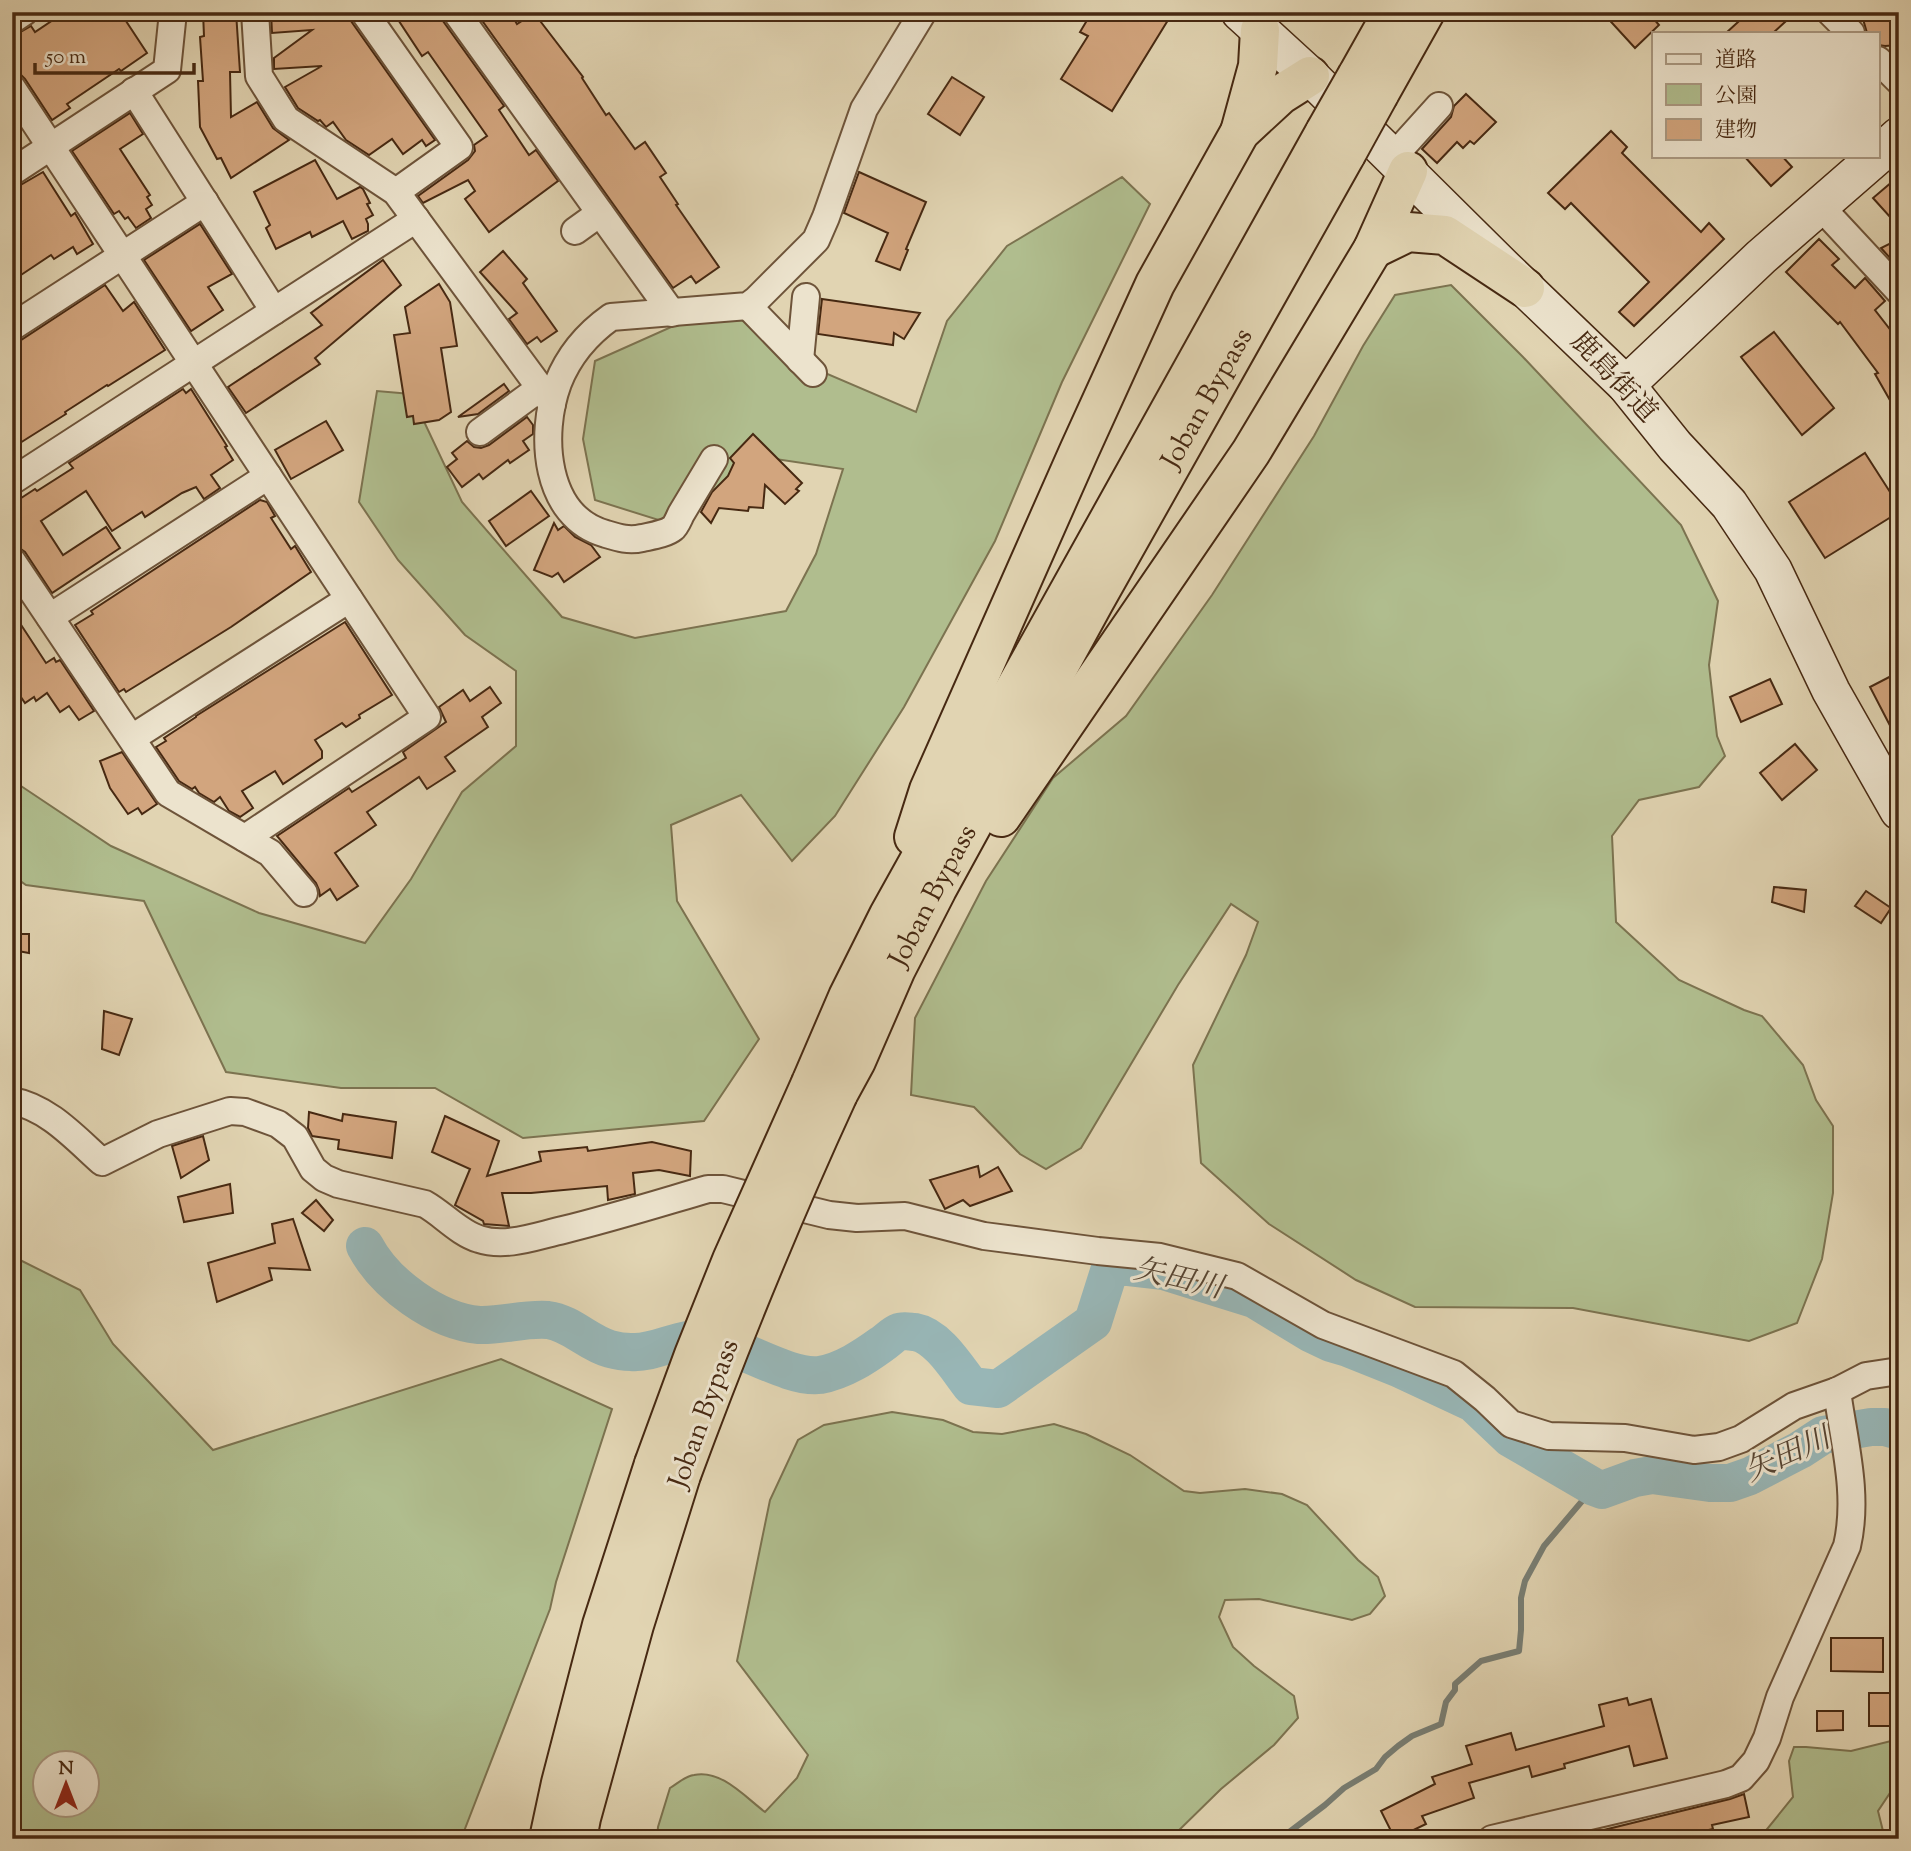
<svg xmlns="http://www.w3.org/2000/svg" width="1911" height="1851" font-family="'Sorts Mill Goudy','Noto Serif JP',serif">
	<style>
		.green { fill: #b0bd8e; stroke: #7c7350; stroke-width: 2; fill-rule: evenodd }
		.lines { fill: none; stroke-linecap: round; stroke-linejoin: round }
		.stream { stroke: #787e74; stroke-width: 6 }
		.river { stroke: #98b6b6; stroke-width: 38 }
		.building { fill: #d2a57e; stroke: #472912; stroke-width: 2 }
		.street-casing { stroke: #6e543a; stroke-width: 30 }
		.secondary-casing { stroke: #472912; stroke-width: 40 }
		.highway-casing { stroke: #472912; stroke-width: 42 }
		.street { stroke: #ece3cd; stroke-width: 26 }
		.secondary { stroke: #ece3cd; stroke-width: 37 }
		.highway { stroke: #e1d4b2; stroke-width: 38 }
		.highway-bridge-casing { stroke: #472912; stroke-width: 42; stroke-linecap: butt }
		.highway-bridge { stroke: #e1d4b2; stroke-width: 38 }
		.labels { text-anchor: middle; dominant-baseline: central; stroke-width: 6; stroke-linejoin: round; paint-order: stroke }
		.street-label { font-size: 28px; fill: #472912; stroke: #ece3cd }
		.water-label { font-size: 30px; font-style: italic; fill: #574533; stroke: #ece3cd }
	</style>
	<rect width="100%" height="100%" fill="#e1d4b2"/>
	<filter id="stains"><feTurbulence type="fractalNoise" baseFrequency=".00286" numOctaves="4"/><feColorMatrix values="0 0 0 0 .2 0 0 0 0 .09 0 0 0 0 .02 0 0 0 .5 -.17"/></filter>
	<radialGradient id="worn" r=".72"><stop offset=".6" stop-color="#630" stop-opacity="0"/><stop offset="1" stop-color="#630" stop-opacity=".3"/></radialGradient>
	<g class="green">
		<polygon points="1122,177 1150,204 1062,382 995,541 904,707 835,816 792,861 741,795 671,825 677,901 759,1039 704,1121 523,1138 435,1088 341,1088 226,1072 144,901 26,885 12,875 12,780 111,846 259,913 365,943 411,879 462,792 516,746 516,671 465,635 398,560 359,502 377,391 411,394 462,502 562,617 635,638 786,611 816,554 843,469 762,457 668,523 595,500 583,439 595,361 689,319 777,321 804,364 916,412 947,321 1007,246"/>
		<polygon points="1451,285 1523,357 1681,525 1718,601 1709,665 1717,736 1725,756 1699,787 1639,800 1612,836 1616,922 1679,980 1744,1010 1762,1016 1803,1065 1816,1100 1833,1126 1833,1193 1822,1259 1797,1323 1749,1341 1573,1308 1415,1307 1356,1280 1269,1224 1201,1163 1193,1065 1246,955 1258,922 1231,904 1178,985 1081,1148 1046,1169 1020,1154 974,1107 911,1095 915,1018 986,881 1053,778 1126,716 1212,595 1314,436 1363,346 1395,295"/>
		<path d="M12 1256 80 1290 113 1344 213 1450 501 1359 612 1409 556 1582 550 1609 461 1839H12ZM46 1764H88V1806H46Z"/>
		<path d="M892 1412 943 1420 973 1432 1002 1434 1054 1424 1086 1434 1130 1455 1184 1491 1200 1493 1245 1489 1282 1494 1307 1505 1358 1560 1378 1577 1385 1596 1370 1614 1352 1620 1259 1599 1225 1600 1219 1617 1233 1647 1254 1666 1294 1696 1298 1718 1274 1745 1221 1789 1170 1839H657L658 1827 670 1788C677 1784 685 1776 694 1775 721 1769 745 1797 765 1812L797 1778 808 1755 737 1661 770 1500 798 1440 824 1425Z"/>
		<polygon points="1899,1739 1899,1783 1894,1787 1878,1811 1885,1839 1759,1839 1793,1797 1789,1761 1794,1747 1806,1747 1851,1751"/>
	</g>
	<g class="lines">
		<polyline class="stream" points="1280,1839 1325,1805 1344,1788 1376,1769 1385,1757 1398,1746 1412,1736 1441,1724 1446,1702 1455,1690 1455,1684 1481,1661 1519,1651 1521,1630 1521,1598 1525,1581 1544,1546 1594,1487"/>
		<path class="river" d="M365 1246C385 1284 436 1321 479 1325 502 1326 525 1318 548 1320 571 1323 588 1343 610 1349 617 1351 625 1352 631 1352 658 1354 682 1334 709 1340 740 1346 790 1379 820 1375 843 1371 864 1357 882 1344 887 1341 893 1334 899 1332 903 1330 911 1332 915 1332 938 1336 957 1368 971 1386L998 1389 1093 1322 1111 1265 1164 1271 1254 1299 1310 1333 1331 1343 1348 1348 1398 1368 1473 1403 1510 1438 1594 1487 1602 1490 1635 1478 1652 1475 1710 1483H1730L1750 1476 1800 1450 1823 1435 1871 1427H1885L1899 1431"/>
	</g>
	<g class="building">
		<polygon points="65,12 120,12 147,53 121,71 119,69 67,104 70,108 52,120 25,79 20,74 12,72 12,37 31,26 35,32"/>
		<polygon points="203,12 236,12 240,72 230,72 231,117 257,102 273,128 289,140 231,178 221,158 217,159 200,127 198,81 203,81 200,37 204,36"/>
		<polygon points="271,12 348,12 351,21 435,140 426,146 422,140 403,154 392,139 369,155 346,140 333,122 326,127 320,120 318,121 298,108 285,87 322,66 274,69 274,58 312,30 272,33"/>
		<polygon points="393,12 440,12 443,21 504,106 499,110 529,155 536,150 558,181 489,232 465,199 475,191 468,180 423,203 418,196 468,160 475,151 474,145 487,136 428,52 422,56"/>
		<polygon points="476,12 510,12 517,24 534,13 583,77 582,78 606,115 609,113 635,149 645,142 666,173 660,177 678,204 676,205 719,267 696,283 691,276 673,288"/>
		<polygon points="1092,12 1173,12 1112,111 1061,79 1088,36 1080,32"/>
		<polygon points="1602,12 1648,12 1659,25 1635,48"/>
		<polygon points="1749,12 1796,12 1773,33 1726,33"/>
		<polygon points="1861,12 1899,12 1899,45 1885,46 1878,45 1878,33 1867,33"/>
		<polygon points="952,77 984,97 960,135 928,114"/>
		<polygon points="1466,94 1496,122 1474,144 1470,141 1463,148 1457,142 1437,163 1422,149 1451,117 1454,106"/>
		<polygon points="130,113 143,134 120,149 150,195 147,197 152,205 146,209 151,218 136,228 128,217 125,219 119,211 114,214 72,151"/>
		<polygon points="1611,131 1627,147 1622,153 1701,232 1709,223 1724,239 1634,326 1619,312 1649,282 1571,203 1565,209 1548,193"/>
		<polygon points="1744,156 1782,156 1792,167 1771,186"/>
		<polygon points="315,160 337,199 360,187 363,189 370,203 367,204 373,215 366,219 368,224 368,231 352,239 343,221 312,237 310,232 276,249 266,228 270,225 254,192"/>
		<polygon points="43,172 71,216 75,213 93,244 77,254 73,247 54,259 51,255 12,281 12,190"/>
		<polygon points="859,172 926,202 906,249 908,250 900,270 876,261 888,233 844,213"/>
		<polygon points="1899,176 1899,227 1873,198"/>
		<polygon points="200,224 232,274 208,287 223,310 191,331 144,260"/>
		<polygon points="1819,239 1839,259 1832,265 1855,288 1865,278 1885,301 1875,310 1899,341 1899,416 1875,374 1878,373 1840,322 1838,324 1786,272"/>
		<polygon points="1899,239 1899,268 1881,248"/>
		<polygon points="503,251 527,279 523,283 557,331 541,342 537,337 527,344 509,319 517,313 480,272"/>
		<polygon points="383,260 401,285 315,358 320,364 246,413 228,387 322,325 311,313"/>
		<polygon points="439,284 450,302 457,346 441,348 451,412 439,420 414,424 413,416 407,417 394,335 410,333 405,307"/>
		<polygon points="105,285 123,311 134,302 165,350 108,386 107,385 65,412 66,414 12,448 12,343 21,340"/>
		<polygon points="822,299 920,313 904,339 894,333 893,345 818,334"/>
		<polygon points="1774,332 1834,408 1802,435 1741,357"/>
		<polygon points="504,384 509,391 478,414 458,417"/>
		<polygon points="183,389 186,393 191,389 227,446 225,447 233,460 211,475 220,488 204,499 196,487 182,493 145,517 142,512 112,531 86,491 41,521 63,555 106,527 120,548 52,593 25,552 18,547 12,538 12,504 35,489 37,491 73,468 69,463"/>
		<polygon points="527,417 533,425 533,434 523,441 529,450 510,463 508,460 483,479 479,474 462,487 447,467 457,459 452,453 467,441 474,447 481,448 489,445"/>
		<polygon points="326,421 343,450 291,479 275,450"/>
		<polygon points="753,434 802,483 796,489 799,491 785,504 765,485 763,508 749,507 748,511 719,508 711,523 701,512 712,492 728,476 734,463 730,458"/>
		<polygon points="1865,453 1899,506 1899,512 1825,558 1789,502"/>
		<polygon points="531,491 549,516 506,546 489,521"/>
		<polygon points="260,500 267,502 275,516 271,518 291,549 295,546 311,572 231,627 165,668 126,692 124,689 119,692 75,625 93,614 91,611"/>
		<polygon points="554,523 558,530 564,526 575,537 591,545 600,557 564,582 558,573 552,577 534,570"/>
		<polygon points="12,611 46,663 54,658 56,662 60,660 94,711 79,720 69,706 60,712 47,693 36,701 34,697 25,703 12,684"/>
		<polygon points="345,622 392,695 359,715 360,718 346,727 342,723 315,740 322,751 322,758 283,784 275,771 242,791 253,808 240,817 229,811 220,797 214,802 199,793 195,787 192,789 179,781 156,747 166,741 164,738 196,717 196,716"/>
		<polygon points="1899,672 1899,743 1870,687"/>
		<polygon points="1770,679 1782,704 1741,722 1730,697"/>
		<polygon points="490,687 501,703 482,717 488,727 445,757 455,771 427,789 419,777 367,812 376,825 335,853 358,886 337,900 330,889 320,896 319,890 316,883 277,836 349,788 352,792 406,758 403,752 446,722 439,707 463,690 470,701"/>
		<polygon points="1795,744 1817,770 1782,800 1760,773"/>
		<polygon points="122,752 157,804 142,814 138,808 128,814 110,788 100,761"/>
		<polygon points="1774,887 1806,890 1804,912 1772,902"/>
		<polygon points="1866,891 1891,908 1881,923 1855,906"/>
		<polygon points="12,934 29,934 29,953 12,950"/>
		<polygon points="104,1011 132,1019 119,1055 102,1049"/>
		<polygon points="309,1112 342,1121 343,1114 396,1122 392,1158 338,1149 339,1140 312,1136 308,1128"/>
		<polygon points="445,1116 499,1141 487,1176 541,1161 539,1152 587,1147 588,1151 652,1142 691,1151 690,1176 659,1170 633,1173 635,1194 608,1200 607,1186 531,1193 502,1193 509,1226 484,1224 483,1221 455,1205 470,1169 432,1152"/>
		<polygon points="203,1136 209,1160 181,1178 172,1146"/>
		<polygon points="978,1166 980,1177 998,1167 1012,1191 970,1206 963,1200 945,1209 930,1180"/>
		<polygon points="230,1184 233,1213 184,1222 178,1197"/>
		<polygon points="316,1200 333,1220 324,1231 302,1213"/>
		<polygon points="293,1219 310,1270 269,1268 272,1280 217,1302 208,1263 275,1243 272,1224"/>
		<polygon points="1831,1638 1883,1638 1883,1672 1831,1671"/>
		<rect x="1869" y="1693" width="27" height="33"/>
		<polygon points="1627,1698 1629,1705 1651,1699 1667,1758 1634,1766 1629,1746 1564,1764 1565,1768 1532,1777 1529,1766 1469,1783 1474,1798 1422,1816 1426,1824 1395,1839 1381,1811 1435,1784 1432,1777 1472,1764 1466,1746 1511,1733 1516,1750 1604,1726 1599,1705"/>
		<polygon points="1817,1711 1843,1711 1843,1730 1817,1731"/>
		<polygon points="1744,1794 1749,1817 1712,1825 1713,1829 1669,1839 1567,1839 1730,1799"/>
	</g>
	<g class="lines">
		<g class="street-casing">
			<g id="street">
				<polyline points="255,12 259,76 286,119 396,192 552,404"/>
				<polyline points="364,12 459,147 396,192"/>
				<polyline points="456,12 672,313"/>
				<polyline points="1830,12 1851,33"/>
				<polyline points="12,20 24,12"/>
				<polyline points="1878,60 1899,81"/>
				<polyline points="12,88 427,717 245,838"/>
				<polyline points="134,91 274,311"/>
				<polyline points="1393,157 1439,106"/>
				<polyline points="12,172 167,70 173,12"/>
				<polyline points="1820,206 1899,291"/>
				<polyline points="575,231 600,213"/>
				<polyline points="748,306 813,373"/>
				<polyline points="12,327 205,202"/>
				<polyline points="800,360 806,297"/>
				<polyline points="480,432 540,388"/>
				<path d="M714 459C703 477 692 496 681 514 679 518 676 526 673 528 666 534 651 536 642 538 629 541 619 538 606 534 544 517 539 434 558 383 569 355 587 334 611 317L748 306 756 300 816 240 826 217 864 109 923 12"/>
				<polyline points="12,481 416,219"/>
				<polyline points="12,561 168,793 270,853 304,893"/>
				<polyline points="50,617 268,476"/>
				<polyline points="132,738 349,599"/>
				<path d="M12 1101C48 1107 76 1139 102 1162L158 1134 230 1111 245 1112 278 1124 295 1137 313 1169 324 1178 338 1184 425 1204C443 1214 459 1233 479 1239 506 1248 536 1236 563 1230 612 1218 660 1203 708 1189H723L829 1215 857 1218 905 1216 984 1236 1098 1251 1160 1257 1237 1276 1323 1325 1454 1374 1485 1399 1511 1424 1549 1436 1625 1438 1694 1450 1719 1447 1741 1439 1794 1406 1837 1391 1866 1376 1899 1371"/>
				<path d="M1492 1839 1726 1784 1741 1778 1756 1761 1767 1738 1780 1697 1847 1546C1859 1495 1844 1442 1837 1391"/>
			</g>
		</g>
		<g class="secondary-casing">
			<g id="secondary">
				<polyline points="1240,12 1310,76 1501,265 1626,385 1675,446 1729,504 1773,570 1831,691 1899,811"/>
				<polyline points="1878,155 1899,136"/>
				<polyline points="1626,385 1761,257 1877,156"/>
			</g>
		</g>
		<g class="highway-casing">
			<g id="highway">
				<polyline points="1357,76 1393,12"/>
				<polyline points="1379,94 1425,12"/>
				<polyline points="1240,132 1258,66 1260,30"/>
				<polyline points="1373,249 1408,232 1445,235 1525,288"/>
				<polyline points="1001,817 1251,452 1373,249 1408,171"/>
				<polyline points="914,837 929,790 1079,451 1155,284 1240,132 1280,95 1310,76"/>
				<polyline points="811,1083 848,997 889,915 1325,132"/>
				<path id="s1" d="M838 1094 856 1061 896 969 937 889 1094 602 1346 154"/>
				<polyline points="549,1839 561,1783 602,1625 654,1464"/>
				<polyline points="577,1839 581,1818 634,1625 681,1475"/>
			</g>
		</g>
		<use href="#street" class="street"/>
		<use href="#secondary" class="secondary"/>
		<use href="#highway" class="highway"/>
		<g class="highway-bridge-casing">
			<g id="highway-bridge">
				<polyline points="1325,132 1357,76"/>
				<polyline points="1346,154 1379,94"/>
				<polyline points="654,1464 694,1355 732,1260 811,1083"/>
				<path d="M681 1475C729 1345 780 1220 838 1094"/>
			</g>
		</g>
		<use href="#highway-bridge" class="highway-bridge"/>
	</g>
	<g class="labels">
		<g class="street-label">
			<text transform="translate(1613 378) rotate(47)">鹿島街道</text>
			<text stroke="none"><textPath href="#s1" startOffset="788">Joban Bypass</textPath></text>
			<text stroke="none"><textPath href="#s1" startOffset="220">Joban Bypass</textPath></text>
			<text transform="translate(705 1414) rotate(-70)">Joban Bypass</text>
		</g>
		<g class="water-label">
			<text transform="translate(1178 1280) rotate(13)">矢田川</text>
			<text transform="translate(1788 1456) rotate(-24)">矢田川</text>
		</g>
	</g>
	<rect width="1911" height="1851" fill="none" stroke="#e1d4b2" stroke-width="42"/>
	<rect x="14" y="14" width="1883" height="1823" fill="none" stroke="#472912" stroke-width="3.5"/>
	<rect x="21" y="21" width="1869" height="1809" fill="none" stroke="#472912" stroke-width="2"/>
	<rect x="1652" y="32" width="228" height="126" fill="#ece3cd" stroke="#aa9982" stroke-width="2"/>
	<rect x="1666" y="54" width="35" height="10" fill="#ece3cd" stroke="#aa9982" stroke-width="2"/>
	<text x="1715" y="66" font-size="21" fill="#472912">道路</text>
	<rect x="1666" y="84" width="35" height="21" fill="#b0bd8e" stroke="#aa9982" stroke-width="2"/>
	<text x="1715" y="102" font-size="21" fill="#472912">公園</text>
	<rect x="1666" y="119" width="35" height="21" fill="#d2a57e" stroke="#aa9982" stroke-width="2"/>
	<text x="1715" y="136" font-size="21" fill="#472912">建物</text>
	<g transform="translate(66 1784)"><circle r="33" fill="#ece3cd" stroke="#aa9982" stroke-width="2"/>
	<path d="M0-5L12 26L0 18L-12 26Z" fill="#8f2418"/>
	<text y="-10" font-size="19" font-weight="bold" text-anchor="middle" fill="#472912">N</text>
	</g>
	<path d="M35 63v10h159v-10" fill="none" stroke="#472912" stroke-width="3.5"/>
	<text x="46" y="63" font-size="21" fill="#472912" stroke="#ece3cd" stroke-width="5" paint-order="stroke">50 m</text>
	<rect width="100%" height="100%" filter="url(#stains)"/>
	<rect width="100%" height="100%" fill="url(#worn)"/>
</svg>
